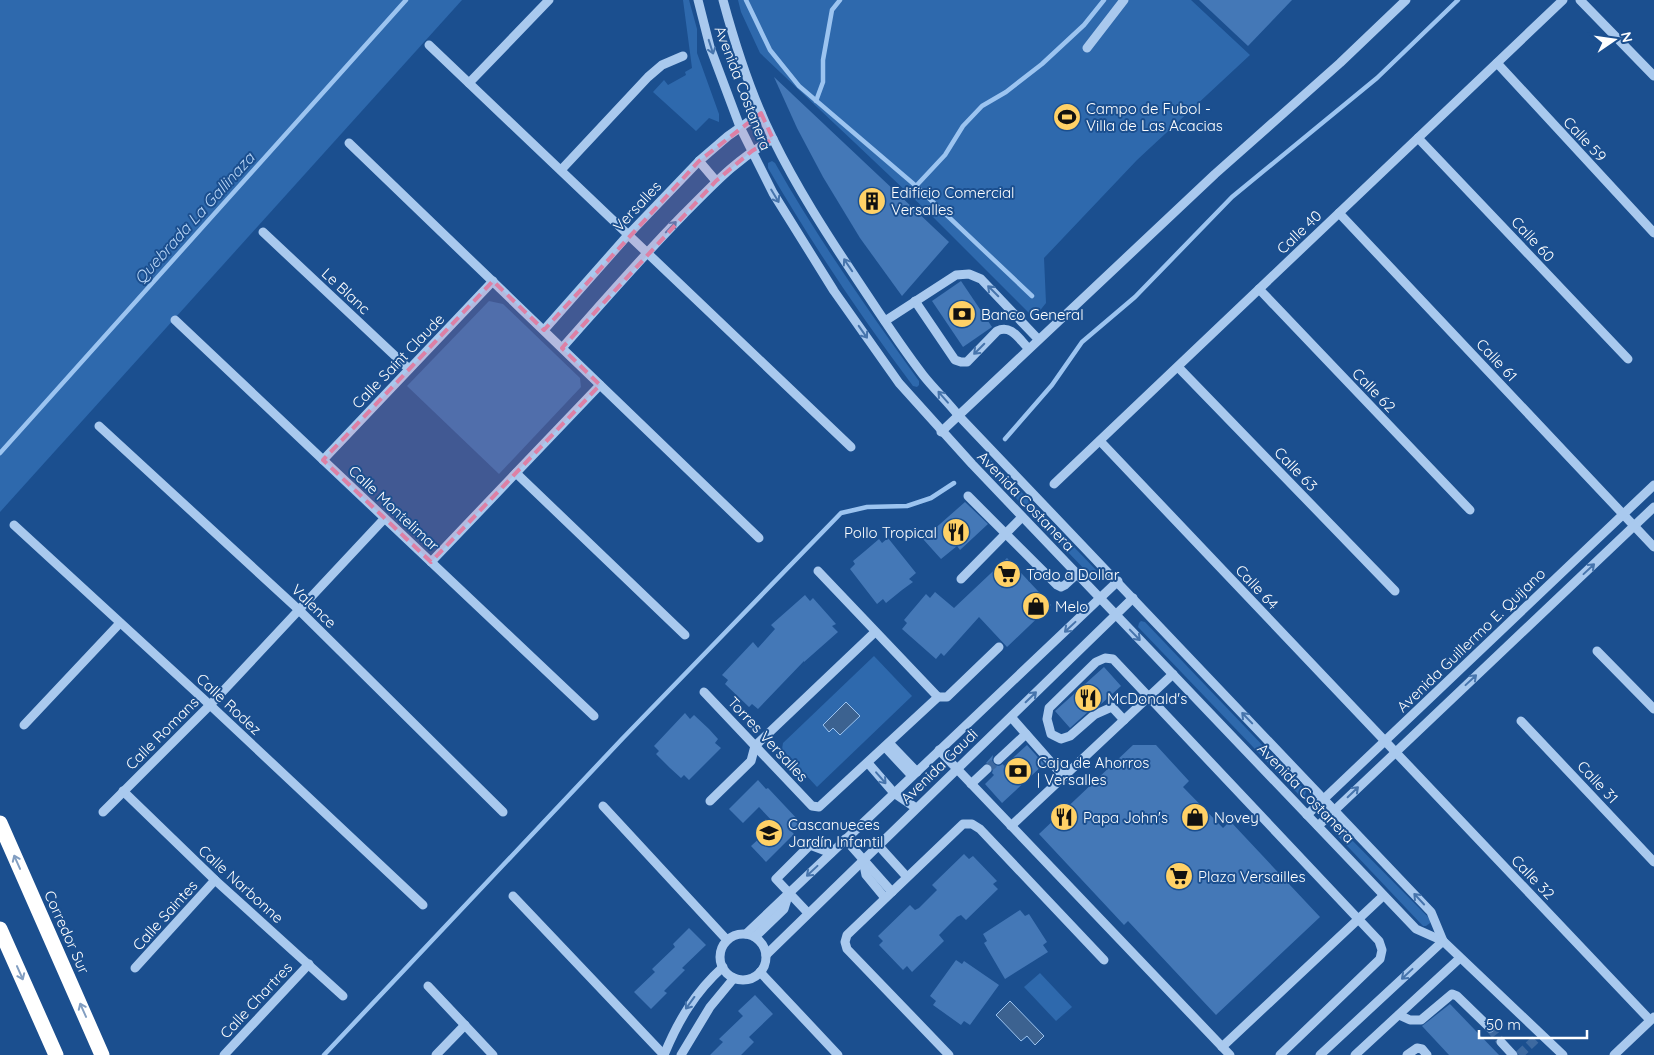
<svg xmlns="http://www.w3.org/2000/svg" width="1654" height="1055" font-family="Quicksand,sans-serif">
	<style>
		.green { fill: #2e69ad }
		.water { fill: #3c6290; stroke: #9cc4f0 }
		.lines { fill: none; stroke-linecap: round; stroke-linejoin: round }
		.stream { stroke: #9cc4f0; stroke-width: 4.5 }
		.building { fill: #4478b7 }
		.minor-tunnel { stroke: #3d69a0; stroke-width: 9; stroke-dasharray: 9 4.5; stroke-linecap: butt }
		.minor { stroke: #a9c9ee; stroke-width: 9 }
		.highway { stroke: #fff; stroke-width: 15 }
		.oneway { stroke: #4674ac }
		.oneway2 { stroke: #829ec1 }
		.marked { fill: #dd80a5; fill-opacity: 0.2; stroke: #dd80a5; stroke-width: 4; stroke-dasharray: 10 6; stroke-linejoin: round }
		.labels { text-anchor: middle; dominant-baseline: central; stroke-width: 4; stroke-linejoin: round; paint-order: stroke }
		.street-label { font-size: 15px; fill: #fff; stroke: #1b4f8f }
		.poi-label { font-size: 15px; fill: #fff; stroke: #1b4f8f; text-anchor: start }
		.water-label { font-size: 16px; font-style: italic; fill: #b5d3f5; stroke: #1b4f8f }
	</style>
	<rect width="100%" height="100%" fill="#1b4f8f"/>
	<g class="green">
		<polygon points="0,0 462,0 0,512"/>
		<polygon points="683,0 689,0 697,29 697,53 719,114 719,122 709,118 696,131 653,92 664,80 668,85 686,75 685,72 692,68"/>
		<polygon points="738,0 1191,0 1250,55 1137,160 1044,258 1046,303 1034,318 928,212 760,53 741,12"/>
		<path d="M772 161 775 163C818 239 868 310 919 381V385L917 387 913 386C861 317 812 244 768 168V163Z"/>
		<polygon points="489,301 503,304 580,378 581,387 499,474 407,386"/>
		<polygon points="986,455 1097,571 1095,576 1091,576 980,461 982,456"/>
		<polygon points="1141,621 1145,622 1306,791 1305,796 1300,796 1138,627 1139,623"/>
		<polygon points="874,656 912,696 817,787 782,749 783,743"/>
		<polygon points="1335,826 1338,826 1430,919 1430,923 1426,926 1423,926 1333,831 1332,828"/>
		<polygon points="1040,973 1072,1007 1056,1021 1024,987"/>
	</g>
	<g class="water">
		<polygon points="846,702 860,716 840,735 833,728 829,732 823,725"/>
		<polygon points="1010,1001 1044,1036 1035,1045 1027,1036 1021,1041 996,1015"/>
	</g>
	<g class="lines">
		<g class="stream">
			<polyline points="746,0 770,50 799,86 916,186 1032,296"/>
			<polyline points="816,101 823,82 823,60 832,10 840,0"/>
			<polyline points="916,186 945,155 963,126 982,106 1006,92 1042,64 1084,25 1104,0"/>
			<polyline points="1005,439 1052,385 1082,342 1135,297 1232,197 1377,78 1458,0"/>
			<polyline points="0,453 406,0"/>
			<polyline points="324,1055 623,738 841,513 867,507 907,506 931,498 954,483"/>
		</g>
	</g>
	<g class="building">
		<polygon points="1199,0 1292,0 1248,46"/>
		<polygon points="774,77 949,242 902,296 860,238 823,177 797,128"/>
		<polygon points="961,281 992,327 963,347 932,301"/>
		<polygon points="965,502 988,524 960,550 957,546 941,559 923,539"/>
		<polygon points="888,538 916,573 909,579 913,582 902,590 886,603 883,599 877,604 850,569 855,564 853,561 865,551 879,539 882,543"/>
		<polygon points="1007,558 1051,605 1007,647 979,617 944,656 941,653 936,659 902,629 907,623 904,620 926,594 930,598 935,592 954,608"/>
		<polygon points="805,595 810,601 813,598 829,616 836,624 832,626 838,632 804,662 804,661 758,709 752,704 749,707 725,684 728,680 722,675 753,642 758,648 775,629 771,625"/>
		<polygon points="1104,667 1121,686 1099,706 1090,710 1070,728 1055,711"/>
		<polygon points="685,713 690,719 694,715 709,729 718,739 715,743 721,748 689,780 684,775 681,778 670,768 656,754 659,751 654,746"/>
		<polygon points="1027,745 1044,764 1002,803 985,784 994,775 992,773 993,770 992,765 986,763 993,755 992,761 994,765 999,766 1003,764 1004,766"/>
		<polygon points="1133,745 1156,745 1189,781 1183,787 1223,828 1230,821 1320,917 1216,1015 1128,921 1124,925 1039,834"/>
		<polygon points="758,780 766,789 768,788 800,822 791,831 794,834 766,862 751,846 775,824 759,807 743,823 729,809"/>
		<polygon points="964,854 969,859 973,856 997,881 993,884 998,889 966,920 961,915 957,917 939,935 944,941 912,972 907,966 903,970 879,945 883,941 878,936 910,905 915,910 919,908 937,890 932,885"/>
		<polygon points="1020,910 1025,916 1029,914 1047,942 1043,945 1048,952 1005,979 984,943 987,941 983,934"/>
		<polygon points="689,928 706,945 682,968 685,970 664,991 667,993 651,1009 634,992 655,972 652,969 675,947 673,944"/>
		<polygon points="956,960 962,964 964,961 999,985 970,1025 964,1021 961,1025 933,1005 936,1001 930,996"/>
		<polygon points="755,995 773,1014 749,1037 754,1042 741,1055 710,1055 723,1042 719,1039 743,1016 738,1011"/>
		<polygon points="1450,1004 1499,1055 1449,1055 1422,1026"/>
	</g>
	<g class="lines">
		<g class="minor-tunnel">
			<polyline points="987,769 998,760"/>
			<polyline points="1490,1028 1501,1042"/>
			<polyline points="1519,1055 1540,1035"/>
		</g>
		<g class="minor">
			<polyline points="698,0 710,47 740,127 773,193 834,291 899,383 972,464 1416,929 1443,941 1563,1055"/>
			<path d="M723 0C736 48 751 95 773 139 797 188 826 233 856 278 878 311 899 344 923 375 934 389 947 401 958 415L1431 912 1443 941"/>
			<polyline points="1580,0 1654,76"/>
			<polyline points="429,45 851,447"/>
			<polyline points="1087,48 1124,0"/>
			<polyline points="1497,63 1654,233"/>
			<polyline points="469,83 549,0"/>
			<polyline points="1418,138 1628,359"/>
			<polyline points="349,143 759,538"/>
			<polyline points="699,161 716,181"/>
			<polyline points="561,170 648,77 662,65 683,56"/>
			<polyline points="1339,213 1654,547"/>
			<polyline points="263,232 409,369"/>
			<polyline points="1259,289 1470,510"/>
			<path d="M915 301 955 360 961 362H967L997 331C1011 324 1019 339 1028 348"/>
			<polyline points="175,320 594,716"/>
			<polyline points="885,321 956,275 969,274 981,279 1038,339"/>
			<polyline points="544,330 628,235 699,161 728,136 761,113"/>
			<path d="M562 348C602 303 641 258 683 215 712 186 736 159 773 139"/>
			<polyline points="1178,367 1395,591"/>
			<polyline points="99,426 299,610 503,812"/>
			<polyline points="941,432 1215,174 1340,63 1406,0"/>
			<polyline points="1100,441 1650,1020"/>
			<polyline points="323,460 493,281"/>
			<polyline points="516,473 685,635"/>
			<polyline points="1054,484 1563,0"/>
			<polyline points="968,496 1057,585 1061,587 1065,585 1077,574"/>
			<polyline points="14,525 210,705 423,905"/>
			<polyline points="431,562 600,385"/>
			<polyline points="818,571 938,697"/>
			<polyline points="961,579 1022,517"/>
			<polyline points="1597,651 1654,709"/>
			<polyline points="704,692 812,806 819,807 938,697 947,697 999,647"/>
			<polyline points="1011,717 1064,777"/>
			<polyline points="1124,720 1112,707 1094,715 1070,736 1061,739 1051,734 1047,719 1049,708 1096,662 1105,658 1113,659 1379,941 1382,950 1380,959 1280,1055"/>
			<polyline points="1521,721 1654,862"/>
			<polyline points="24,725 120,623"/>
			<polyline points="889,743 917,772"/>
			<polyline points="885,747 912,776"/>
			<polyline points="939,750 1230,1055"/>
			<polyline points="998,760 1026,734"/>
			<polyline points="868,763 894,793 916,808"/>
			<polyline points="971,784 987,769"/>
			<polyline points="123,791 215,880 343,996"/>
			<polyline points="710,801 751,761 755,746 875,632"/>
			<polyline points="603,806 727,940"/>
			<polyline points="103,812 210,705 384,519"/>
			<polyline points="1307,815 1654,485"/>
			<polyline points="1011,826 1173,674"/>
			<polyline points="1318,826 1654,507"/>
			<polyline points="845,839 892,892"/>
			<polyline points="878,845 907,877"/>
			<polyline points="863,860 866,875 885,898"/>
			<polyline points="513,896 664,1055"/>
			<polyline points="808,913 776,879 810,845 831,853"/>
			<polyline points="746,934 1118,581"/>
			<circle cx="743" cy="957" r="23"/>
			<polyline points="755,937 784,909 788,896"/>
			<polyline points="766,955 1133,598"/>
			<polyline points="135,968 215,880"/>
			<polyline points="760,972 838,1055"/>
			<polyline points="428,986 493,1055"/>
			<polyline points="1399,1015 1410,1020 1421,1020 1452,994 1457,996 1490,1028"/>
			<polyline points="1501,1042 1513,1055"/>
			<polyline points="1222,1047 1383,896"/>
			<polyline points="224,1055 309,964"/>
			<polyline points="436,1055 465,1025"/>
			<path d="M664 1055C678 1021 695 992 723 967"/>
			<polyline points="681,1055 710,1007 734,978"/>
			<polyline points="949,1055 847,949 845,942 847,935 963,824 972,824 980,829 1104,960"/>
			<polyline points="1320,1055 1443,941"/>
			<polyline points="1355,1055 1460,958"/>
			<polyline points="1407,1055 1417,1048 1422,1049 1427,1055"/>
			<polyline points="1614,1055 1654,1017"/>
		</g>
		<g class="highway">
			<polyline points="0,823 102,1055"/>
			<polyline points="0,929 56,1055"/>
		</g>
	</g>
	<defs><path id="oneway-shaft" d="M-6 0H5M1.5-3L5.5 0L1.5 3" fill="none" stroke-width="1.6" stroke-linecap="round" stroke-linejoin="round" transform="scale(1.25)"/></defs>
	<g class="oneway">
		<use href="#oneway-shaft" transform="translate(711 47) rotate(72)"/>
		<use href="#oneway-shaft" transform="translate(775 196) rotate(59)"/>
		<use href="#oneway-shaft" transform="translate(671 227) rotate(-46)"/>
		<use href="#oneway-shaft" transform="translate(848 265) rotate(-124)"/>
		<use href="#oneway-shaft" transform="translate(993 291) rotate(-135)"/>
		<use href="#oneway-shaft" transform="translate(863 332) rotate(55)"/>
		<use href="#oneway-shaft" transform="translate(979 349) rotate(135)"/>
		<use href="#oneway-shaft" transform="translate(943 397) rotate(-131)"/>
		<use href="#oneway-shaft" transform="translate(1589 569) rotate(-43)"/>
		<use href="#oneway-shaft" transform="translate(1070 627) rotate(137)"/>
		<use href="#oneway-shaft" transform="translate(1135 635) rotate(46)"/>
		<use href="#oneway-shaft" transform="translate(1471 680) rotate(-43)"/>
		<use href="#oneway-shaft" transform="translate(1031 697) rotate(-44)"/>
		<use href="#oneway-shaft" transform="translate(1247 718) rotate(-134)"/>
		<use href="#oneway-shaft" transform="translate(881 778) rotate(49)"/>
		<use href="#oneway-shaft" transform="translate(1353 792) rotate(-44)"/>
		<use href="#oneway-shaft" transform="translate(812 871) rotate(137)"/>
		<use href="#oneway-shaft" transform="translate(1419 899) rotate(-133)"/>
		<use href="#oneway-shaft" transform="translate(1407 974) rotate(137)"/>
		<use href="#oneway-shaft" transform="translate(690 1003) rotate(126)"/>
	</g>
	<g class="oneway2">
		<use href="#oneway-shaft" transform="translate(17 862) rotate(-114)"/>
		<use href="#oneway-shaft" transform="translate(20 973) rotate(66)"/>
		<use href="#oneway-shaft" transform="translate(83 1010) rotate(-114)"/>
	</g>
	<path class="marked" d="M761 113 773 139 752 151 716 181 562 348 600 385 431 562 323 460 493 281 544 330 699 161Z"/>
	<defs>
		<g id="stadium-disc" transform="scale(1.4375)"><circle r="9.5" fill="#ffd166" stroke="#1b4f8f"/><path d="M0-5a6.5 5 0 1 0 0 10a6.5 5 0 1 0 0-10ZM-3.5-1.8h7v3.6h-7Z" fill="#111"/></g>
		<g id="building-disc" transform="scale(1.4375)"><circle r="9.5" fill="#ffd166" stroke="#1b4f8f"/><path d="M-4-6H4V6H1V3H-1V6H-4ZM-2.5-4.3h1.7v1.8h-1.7ZM.8-4.3h1.7v1.8H.8ZM-2.5-1h1.7V.8h-1.7ZM.8-1h1.7V.8H.8Z" fill="#111"/></g>
		<g id="bank-disc" transform="scale(1.4375)"><circle r="9.5" fill="#ffd166" stroke="#1b4f8f"/><path d="M-6-4H6V4H-6ZM0-2.3a2.3 2.3 0 1 0 0 4.6a2.3 2.3 0 1 0 0-4.6Z" fill="#111"/></g>
		<g id="restaurant-disc" transform="scale(1.4375)"><circle r="9.5" fill="#ffd166" stroke="#1b4f8f"/><path d="M-5-6h1v4h1v-4h1v4h1v-4h1v5L-1.5 .5V6h-2V.5L-5-1ZM5-6V6H3V1.5H1.5Q1.5-4 5-6Z" fill="#111"/></g>
		<g id="supermarket-disc" transform="scale(1.4375)"><circle r="9.5" fill="#ffd166" stroke="#1b4f8f"/><path d="M-6-5.5h2.5l.6 2H6L4.5 2H-2.5L-4.4-4H-6ZM-1.5 3.2a1.3 1.3 0 1 0 .1 0ZM3 3.2a1.3 1.3 0 1 0 .1 0Z" fill="#111"/></g>
		<g id="shop-disc" transform="scale(1.4375)"><circle r="9.5" fill="#ffd166" stroke="#1b4f8f"/><path d="M-5-2.5h2.3a2.7 3.5 0 0 1 5.4 0H5L5.5 6h-11ZM-1.5-2.5h3a1.5 2.3 0 0 0-3 0Z" fill="#111"/></g>
		<g id="school-disc" transform="scale(1.4375)"><circle r="9.5" fill="#ffd166" stroke="#1b4f8f"/><path d="M0-5L7-2L0 1L-7-2ZM-4 1L0 2.5L4 1V4Q0 6-4 4Z" fill="#111"/></g>
	</defs>
	<g fill-rule="evenodd">
		<use href="#stadium-disc" x="1067" y="117"/>
		<use href="#building-disc" x="872" y="201"/>
		<use href="#bank-disc" x="962" y="314"/>
		<use href="#restaurant-disc" x="956" y="532"/>
		<use href="#supermarket-disc" x="1007" y="574"/>
		<use href="#shop-disc" x="1036" y="606"/>
		<use href="#restaurant-disc" x="1088" y="698"/>
		<use href="#bank-disc" x="1018" y="771"/>
		<use href="#restaurant-disc" x="1064" y="817"/>
		<use href="#shop-disc" x="1195" y="817"/>
		<use href="#school-disc" x="769" y="833"/>
		<use href="#supermarket-disc" x="1179" y="876"/>
	</g>
	<g class="labels">
		<g class="street-label">
			<text transform="translate(743 88) rotate(69)">Avenida Costanera</text>
			<text transform="translate(1585 139) rotate(47)">Calle 59</text>
			<text transform="translate(637 206) rotate(-47)">Versalles</text>
			<text transform="translate(1299 232) rotate(-44)">Calle 40</text>
			<text transform="translate(1533 239) rotate(47)">Calle 60</text>
			<text transform="translate(346 291) rotate(43)">Le Blanc</text>
			<text transform="translate(1497 360) rotate(47)">Calle 61</text>
			<text transform="translate(398 361) rotate(-46)">Calle Saint Claude</text>
			<text transform="translate(1374 390) rotate(46)">Calle 62</text>
			<text transform="translate(1296 469) rotate(46)">Calle 63</text>
			<text transform="translate(1026 501) rotate(46)">Avenida Costanera</text>
			<text transform="translate(394 508) rotate(43)">Calle Montelimar</text>
			<text transform="translate(1257 587) rotate(47)">Calle 64</text>
			<text transform="translate(314 606) rotate(44)">Valence</text>
			<text transform="translate(1471 640) rotate(-44)">Avenida Guillermo E. Quijano</text>
			<text transform="translate(229 704) rotate(43)">Calle Rodez</text>
			<text transform="translate(162 733) rotate(-45)">Calle Romans</text>
			<text transform="translate(768 739) rotate(47)">Torres Versalles</text>
			<text transform="translate(939 766) rotate(-44)">Avenida Gaudi</text>
			<text transform="translate(1598 782) rotate(47)">Calle 31</text>
			<text transform="translate(1306 793) rotate(46)">Avenida Costanera</text>
			<text transform="translate(1533 877) rotate(46)">Calle 32</text>
			<text transform="translate(241 884) rotate(42)">Calle Narbonne</text>
			<text transform="translate(165 915) rotate(-48)">Calle Saintes</text>
			<text transform="translate(67 932) rotate(66)">Corredor Sur</text>
			<text transform="translate(256 1000) rotate(-47)">Calle Chartres</text>
		</g>
		<g class="poi-label">
			<text x="1086" y="108">Campo de Fubol -<tspan x="1086" dy="17">Villa de Las Acacias</tspan></text>
			<text x="891" y="192">Edificio Comercial<tspan x="891" dy="17">Versalles</tspan></text>
			<text x="981" y="314">Banco General</text>
			<text x="937" y="532" text-anchor="end">Pollo Tropical</text>
			<text x="1026" y="574">Todo a Dollar</text>
			<text x="1055" y="606">Melo</text>
			<text x="1107" y="698">McDonald's</text>
			<text x="1037" y="762">Caja de Ahorros<tspan x="1037" dy="17">| Versalles</tspan></text>
			<text x="1083" y="817">Papa John's</text>
			<text x="1214" y="817">Novey</text>
			<text x="788" y="824">Cascanueces<tspan x="788" dy="17">Jardín Infantil</tspan></text>
			<text x="1198" y="876">Plaza Versailles</text>
		</g>
		<g class="water-label">
			<text transform="translate(194 218) rotate(-48)">Quebrada La Gallinaza</text>
		</g>
	</g>
	<g transform="translate(1614 40) rotate(77)" stroke="#1b4f8f" stroke-width="4" paint-order="stroke">
	<path d="M0-4L9 19L0 12L-9 19Z" fill="#ffffff"/>
	<text y="-8" font-size="14" font-weight="bold" text-anchor="middle" fill="#ffffff">N</text>
	</g>
	<path d="M1479 1030v8h108v-8" fill="none" stroke="#ffffff" stroke-width="2.5"/>
	<text x="1486" y="1030" font-size="15" fill="#ffffff" stroke="#1b4f8f" stroke-width="4" paint-order="stroke">50 m</text>
</svg>
